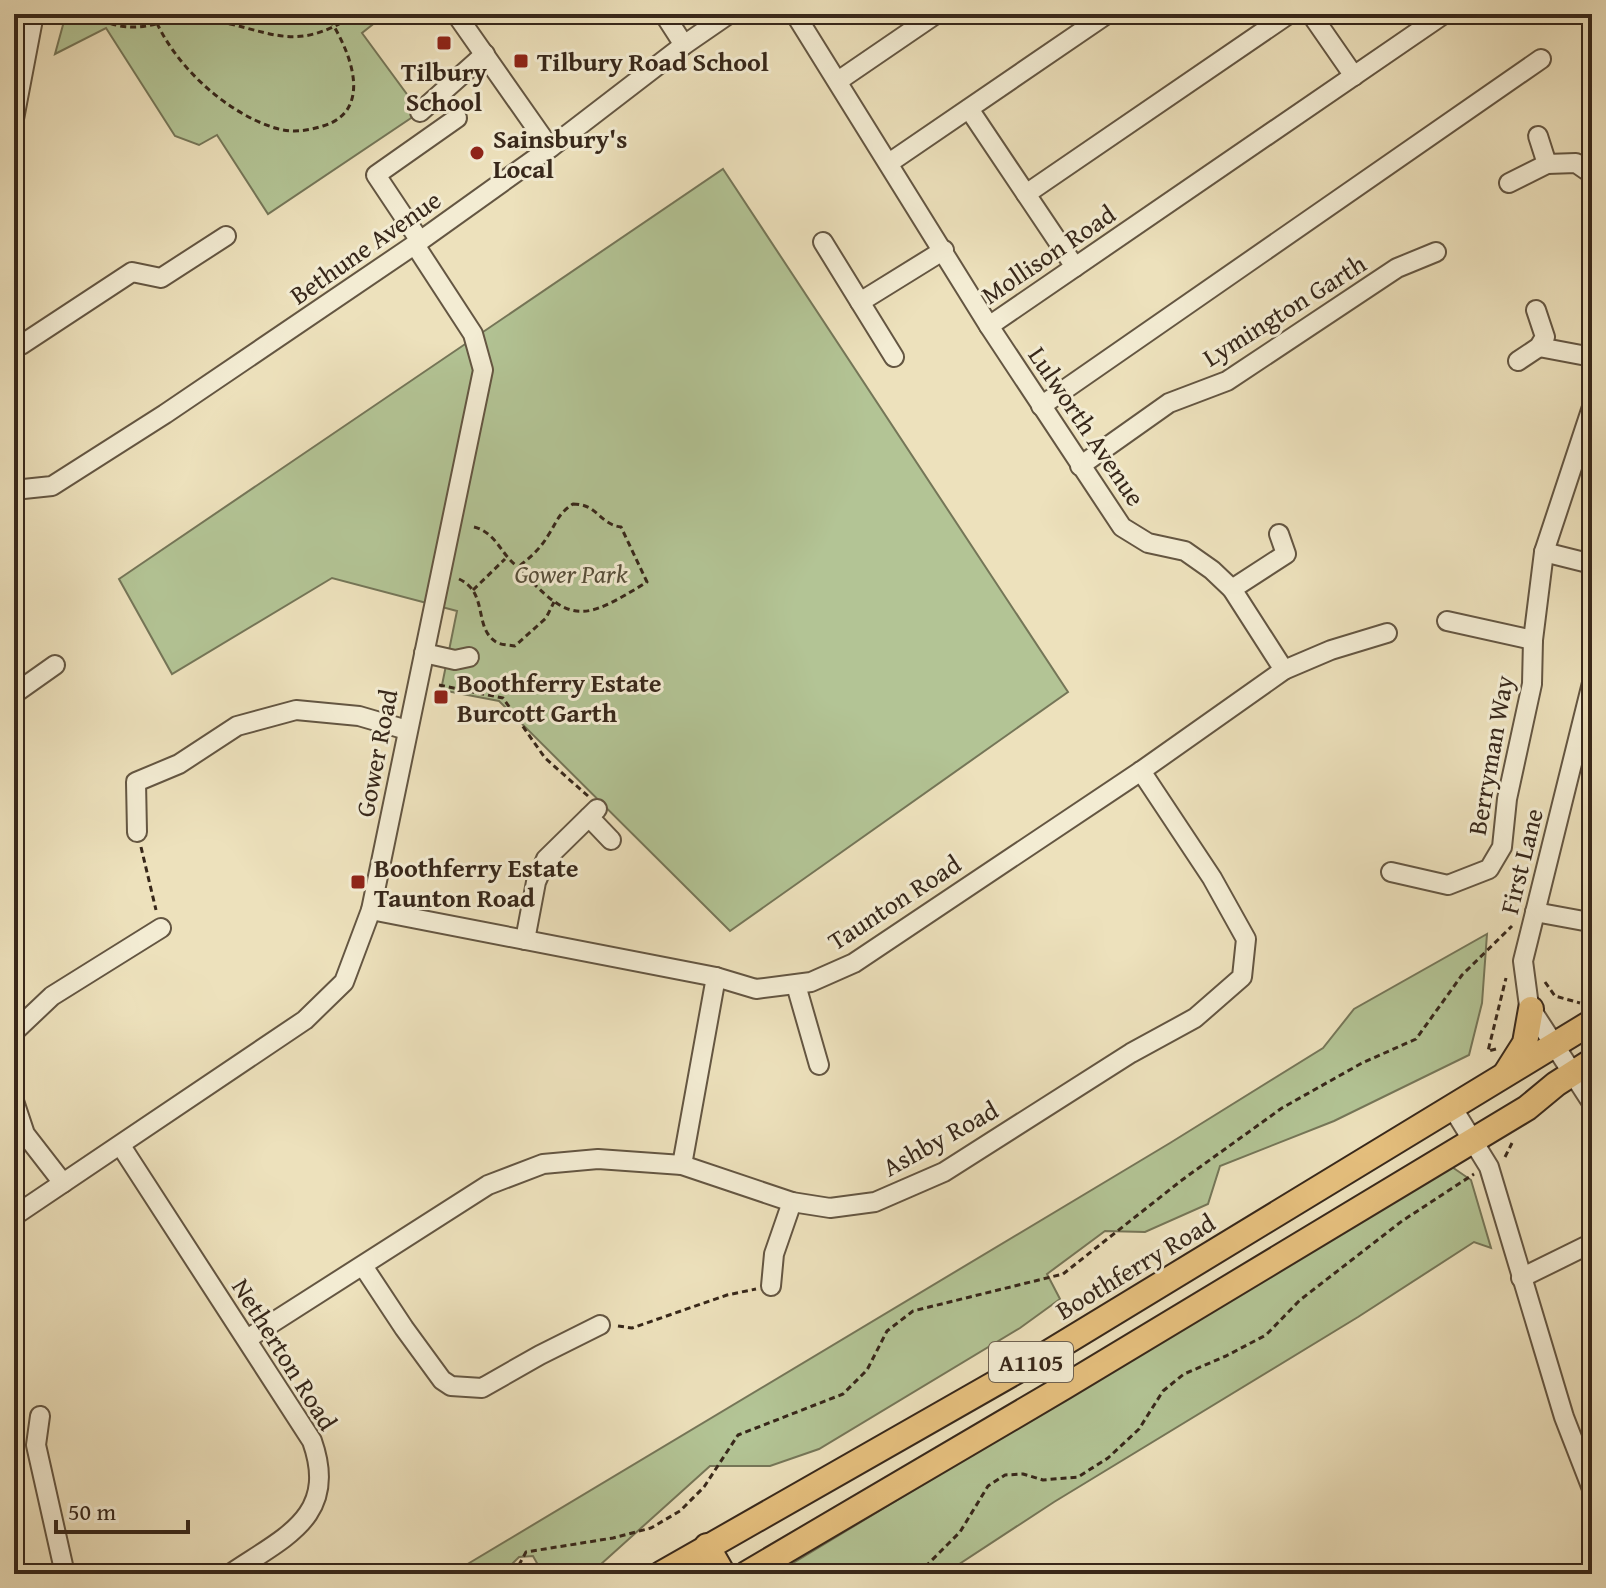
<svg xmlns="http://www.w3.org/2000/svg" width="1606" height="1588" font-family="'Gentium Book Plus',serif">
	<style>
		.green { fill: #b3c495; stroke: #757658; stroke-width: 2 }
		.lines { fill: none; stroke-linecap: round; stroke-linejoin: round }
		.minor-casing { stroke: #645642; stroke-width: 22 }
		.major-casing { stroke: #37271a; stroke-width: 28 }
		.path { stroke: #37271a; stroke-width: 3; stroke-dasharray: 6 4; stroke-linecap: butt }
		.minor { stroke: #f3ecd3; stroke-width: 18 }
		.major { stroke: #e6c07e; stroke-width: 24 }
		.poi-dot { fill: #8f2418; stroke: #f3ecd3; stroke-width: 3 }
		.labels { text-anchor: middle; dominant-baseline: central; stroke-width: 6; stroke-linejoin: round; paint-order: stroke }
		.shield { fill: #f3ecd3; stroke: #6f6252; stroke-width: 2 }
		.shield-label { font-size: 24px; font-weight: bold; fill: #37271a }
		.poi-label { font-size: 26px; font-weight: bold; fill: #37271a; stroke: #f3ecd3; text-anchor: start }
		.street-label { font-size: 26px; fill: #37271a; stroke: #f3ecd3 }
		.park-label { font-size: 26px; font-style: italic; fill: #564e39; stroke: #f3ecd3 }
	</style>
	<rect width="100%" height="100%" fill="#ede1bc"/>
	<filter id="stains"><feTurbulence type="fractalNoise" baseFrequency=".0025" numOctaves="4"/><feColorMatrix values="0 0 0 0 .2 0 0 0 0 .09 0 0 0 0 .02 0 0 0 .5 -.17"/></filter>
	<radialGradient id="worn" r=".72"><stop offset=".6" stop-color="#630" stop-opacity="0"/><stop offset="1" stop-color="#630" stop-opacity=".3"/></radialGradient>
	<g class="green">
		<polygon points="66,14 386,14 362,33 420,112 268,214 217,135 199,145 175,136 106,28 55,54"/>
		<polygon points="723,169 1068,692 730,931 499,701 441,690 457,611 332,578 172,674 119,579"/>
		<polygon points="1487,934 1482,1003 1469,1055 1334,1121 1220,1166 1208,1204 1145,1232 1105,1231 1047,1274 1060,1299 1020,1328 819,1449 770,1466 710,1466 590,1574 543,1574 533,1556 519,1557 511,1565 510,1574 451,1574 1170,1143 1323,1048 1354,1009"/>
		<polygon points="1452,1167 1471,1180 1491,1248 1474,1242 1358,1317 1054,1502 944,1574 775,1574 1428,1178"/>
	</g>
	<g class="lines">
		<g class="minor-casing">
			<g id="minor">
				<polyline points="456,14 550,148"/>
				<polyline points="664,14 684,45"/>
				<polyline points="795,14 989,326 1444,14"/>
				<polyline points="1311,14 1354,76"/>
				<polyline points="838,81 936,14"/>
				<polyline points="969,109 1075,267"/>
				<polyline points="420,112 485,54"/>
				<polyline points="14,119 34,14"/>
				<polyline points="1538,136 1547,164"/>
				<polyline points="889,163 1107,14"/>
				<polyline points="1509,183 1547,164 1576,163 1592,174"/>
				<polyline points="1026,194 1289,14"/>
				<polyline points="420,241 376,175 457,118"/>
				<polyline points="823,242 860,302"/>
				<polyline points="989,326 1122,527 1148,543 1185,551 1212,570 1232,589 1284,670"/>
				<polyline points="14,344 21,345 132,272 161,278 226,236"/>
				<polyline points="1539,347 1592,357"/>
				<polyline points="894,357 860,302 944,250"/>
				<polyline points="1518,361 1539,347 1545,337 1536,310"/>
				<polyline points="1041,406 1541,59"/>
				<polyline points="1080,466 1169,403 1227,381 1397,268 1436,252"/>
				<polyline points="14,490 52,486 165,414 420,241 550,148 684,45 729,14"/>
				<polyline points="1544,552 1592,564"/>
				<polyline points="1232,589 1286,554 1279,534"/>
				<polyline points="1447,621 1533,640"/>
				<polyline points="424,653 455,660 469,657"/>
				<polyline points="1592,683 1523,961 1529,1006 1592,1103"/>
				<polyline points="14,694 55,665"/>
				<polyline points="589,817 611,840"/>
				<polyline points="137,832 136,782 179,764 237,726 296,710 359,716 407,730"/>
				<polyline points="1391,872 1448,885 1489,869 1502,847 1507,799 1532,684 1533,640 1544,552 1592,407"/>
				<polyline points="371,910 716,977 756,989 811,982 854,963 1141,771 1284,670 1331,650 1387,633"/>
				<polyline points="1535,912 1584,921"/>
				<polyline points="525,940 536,882 546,859 597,809"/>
				<polyline points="796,985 819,1065"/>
				<polyline points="14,1032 52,996 161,928"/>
				<polyline points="14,1101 25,1134 63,1183"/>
				<polyline points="1452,1107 1489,1167 1564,1417 1592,1489"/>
				<path d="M121 1146 312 1441C339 1517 284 1537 230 1574"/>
				<polyline points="682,1165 716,977"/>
				<polyline points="14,1216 305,1020 344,982 371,910 483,370 473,334 415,245"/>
				<polyline points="363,1266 404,1328 442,1380 451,1386 482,1388 540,1355 600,1325"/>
				<polyline points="1521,1278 1592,1243"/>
				<polyline points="771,1286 774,1254 792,1202"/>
				<polyline points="247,1339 488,1185 543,1164 598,1159 682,1165 792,1202 830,1208 875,1202 944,1172 1131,1053 1195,1018 1242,977 1246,939 1212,878 1141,771"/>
				<polyline points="1043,1356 1064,1387"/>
				<polyline points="40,1416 36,1445 65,1574"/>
			</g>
		</g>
		<g class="major-casing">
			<g id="major">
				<polyline points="1506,1073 1525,1043 1531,1009"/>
				<polyline points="707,1546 723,1574"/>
				<polyline points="661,1574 1043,1356 1592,1022"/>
				<polyline points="746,1574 1064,1387 1527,1108 1556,1084 1592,1061"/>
			</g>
		</g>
		<g class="path">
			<path d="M82 14C97 18 115 27 130 27 155 28 177 15 203 19 267 27 292 57 355 14"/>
			<path d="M153 14C172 63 224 112 275 128 291 133 307 131 323 126 376 110 349 47 326 14"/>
			<path d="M573 504C598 504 599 524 621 527L647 582C582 622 571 625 518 567 530 558 541 548 549 534 557 521 559 513 573 504Z"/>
			<path d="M474 527C497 533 500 554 518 567"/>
			<path d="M459 579C489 593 473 627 496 642 501 645 510 645 515 646L546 618 554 602"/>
			<polyline points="473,590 505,559"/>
			<polyline points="1585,669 1592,640"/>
			<polyline points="439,685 503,698 545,758 588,796"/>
			<polyline points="141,847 156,910"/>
			<polyline points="1545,982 1555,996 1580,1003"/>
			<polyline points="1496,1049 1488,1051 1506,978"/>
			<polyline points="1505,1157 1512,1143"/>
			<polyline points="618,1326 632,1328 727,1295 756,1289"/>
			<polyline points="514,1574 526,1552 613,1538 651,1528 680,1511 704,1487 738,1435 843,1394 867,1370 887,1331 913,1311 1063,1274 1182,1180 1282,1108 1362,1063 1416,1039 1462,975 1512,926"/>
			<polyline points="918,1574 960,1532 988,1486 1005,1475 1023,1474 1043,1480 1078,1477 1108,1458 1139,1429 1163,1391 1184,1374 1226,1356 1266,1335 1300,1300 1402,1221 1474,1174"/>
		</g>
		<use href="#minor" class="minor"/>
		<use href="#major" class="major"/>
	</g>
	<g class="poi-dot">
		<rect x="436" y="35" width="16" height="16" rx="4"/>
		<rect x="513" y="53" width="16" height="16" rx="4"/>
		<circle cx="477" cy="153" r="8"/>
		<rect x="433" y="689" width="16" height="16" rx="4"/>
		<rect x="350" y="874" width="16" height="16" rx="4"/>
	</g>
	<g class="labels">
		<rect class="shield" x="989" y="1342" width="84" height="40" rx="6"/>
		<g class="shield-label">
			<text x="1031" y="1362">A1105</text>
		</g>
		<g class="poi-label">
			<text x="537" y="61">Tilbury Road School</text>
			<text x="444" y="71" text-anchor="middle">Tilbury<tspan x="444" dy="30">School</tspan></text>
			<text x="493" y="138">Sainsbury's<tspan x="493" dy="30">Local</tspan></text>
			<text x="457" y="682">Boothferry Estate<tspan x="457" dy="30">Burcott Garth</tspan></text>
			<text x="374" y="867">Boothferry Estate<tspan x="374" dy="30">Taunton Road</tspan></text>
		</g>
		<g class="street-label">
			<text transform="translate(365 247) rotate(-35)">Bethune Avenue</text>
			<text transform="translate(1048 254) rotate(-34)">Mollison Road</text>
			<text transform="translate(1284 310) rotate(-32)">Lymington Garth</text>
			<text transform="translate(1087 426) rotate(56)">Lulworth Avenue</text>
			<text transform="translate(376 753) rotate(-79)">Gower Road</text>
			<text transform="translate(1490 755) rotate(-80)">Berryman Way</text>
			<text transform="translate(1521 861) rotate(-76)">First Lane</text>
			<text transform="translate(894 902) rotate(-33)">Taunton Road</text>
			<text transform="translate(940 1138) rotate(-29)">Ashby Road</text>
			<text transform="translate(1135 1266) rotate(-31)">Boothferry Road</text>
			<text transform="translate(285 1354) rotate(58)">Netherton Road</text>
		</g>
		<g class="park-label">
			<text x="571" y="573">Gower Park</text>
		</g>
	</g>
	<rect width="1606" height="1588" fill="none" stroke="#ede1bc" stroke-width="48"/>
	<rect x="16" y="16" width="1574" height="1556" fill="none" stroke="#37271a" stroke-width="4"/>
	<rect x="24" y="24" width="1558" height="1540" fill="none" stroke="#37271a" stroke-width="2"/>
	<path d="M56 1520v12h132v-12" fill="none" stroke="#37271a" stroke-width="4"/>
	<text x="68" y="1520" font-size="24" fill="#37271a" stroke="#f3ecd3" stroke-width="6" paint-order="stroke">50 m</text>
	<rect width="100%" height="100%" filter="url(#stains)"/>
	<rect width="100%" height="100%" fill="url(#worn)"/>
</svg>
